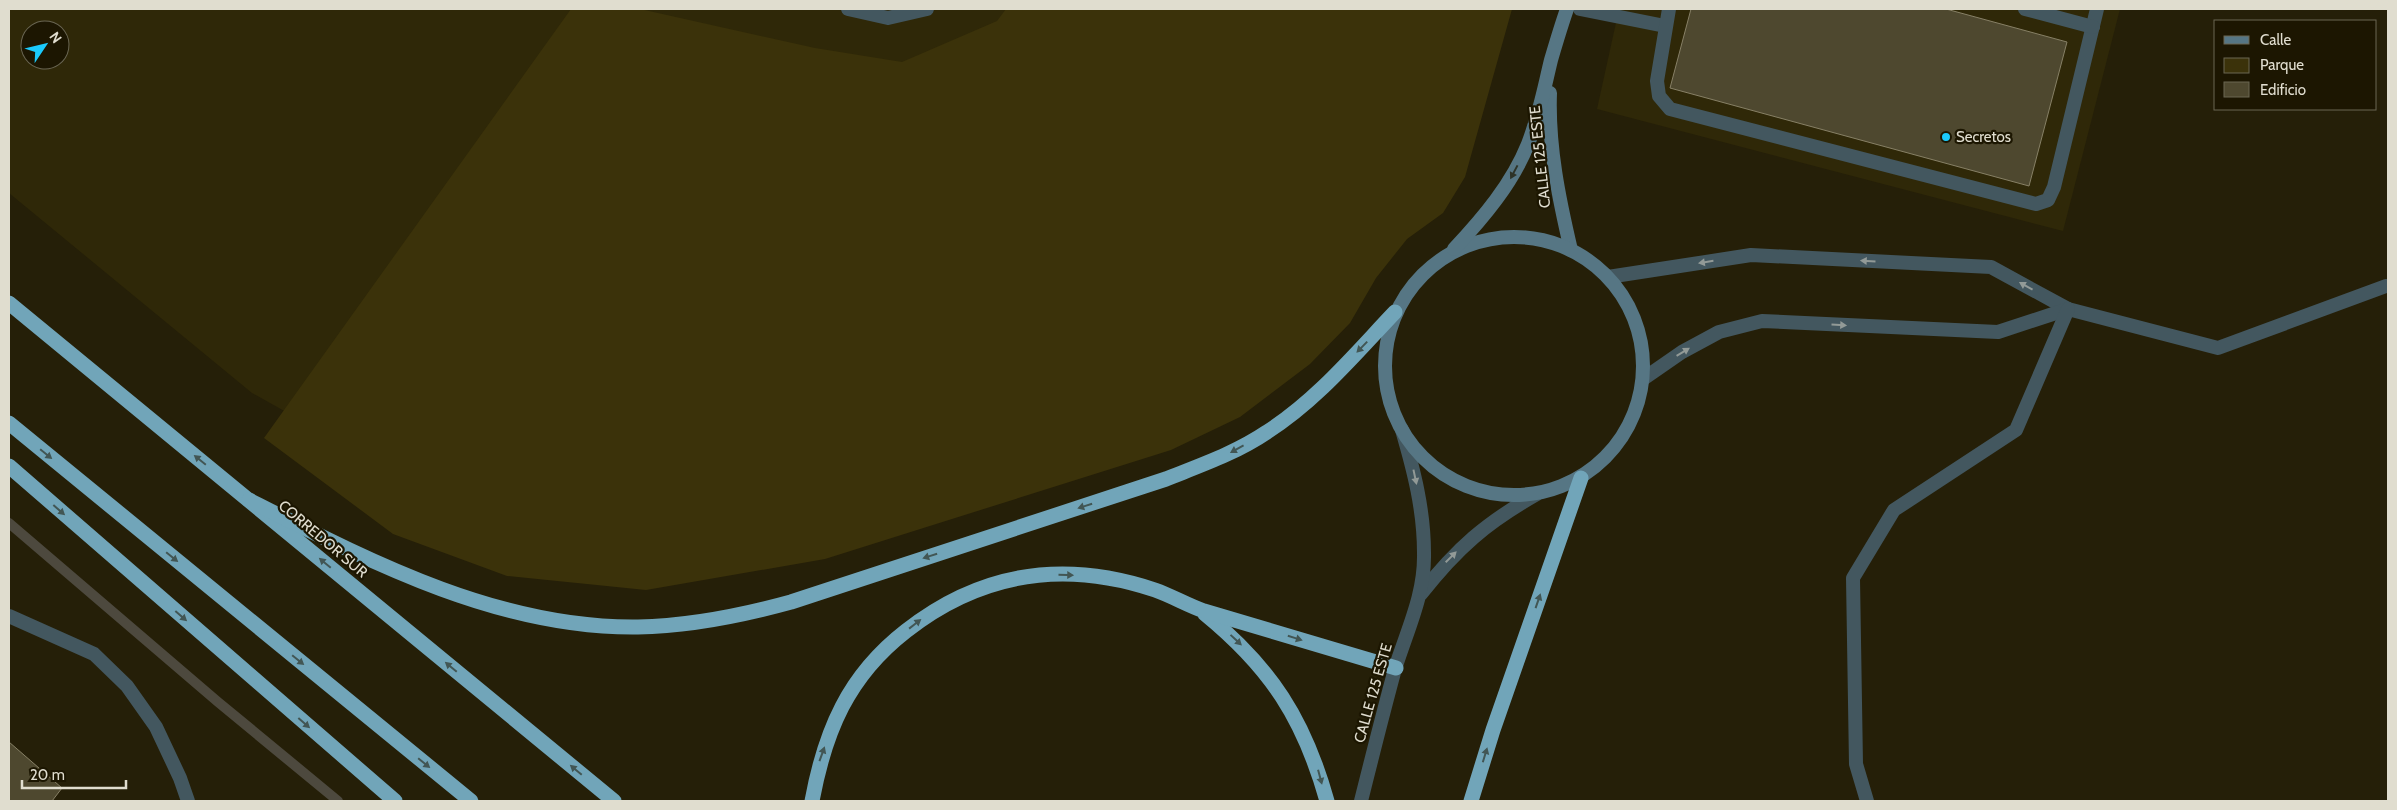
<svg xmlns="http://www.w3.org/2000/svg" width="2397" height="810" font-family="Cabin,sans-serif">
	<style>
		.built { fill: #2f2808; fill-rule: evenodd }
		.green { fill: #3b320a }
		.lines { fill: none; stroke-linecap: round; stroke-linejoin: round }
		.stream { stroke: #4d493e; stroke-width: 10 }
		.building { fill: #4e482f; stroke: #878066 }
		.service { stroke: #43575f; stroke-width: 14 }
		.minor { stroke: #43575f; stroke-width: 14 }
		.tertiary { stroke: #43575f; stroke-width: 14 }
		.secondary { stroke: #567684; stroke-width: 14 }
		.motorway { stroke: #71a5b9; stroke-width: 15 }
		.oneway { fill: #2d3328 }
		.oneway2 { fill: #929a97 }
		.oneway3 { fill: #425654 }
		.poi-dot { fill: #1bcafc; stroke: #1c1601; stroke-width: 2 }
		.labels { text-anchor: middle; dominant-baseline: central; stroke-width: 4.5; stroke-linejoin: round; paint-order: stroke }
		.poi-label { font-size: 15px; fill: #e0ddcf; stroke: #1c1601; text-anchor: start }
		.street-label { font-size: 15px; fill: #e0ddcf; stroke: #1c1601 }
	</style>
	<rect width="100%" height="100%" fill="#251f08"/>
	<g class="built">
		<path d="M9 9H1483L583 578 252 393 9 193ZM30 30H60V60H30Z"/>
		<polygon points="1619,9 2120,9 2063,231 1597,109"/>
	</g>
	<polygon class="green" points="571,9 640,9 815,48 902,62 997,21 1006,9 1512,9 1465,177 1443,213 1407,239 1376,278 1350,323 1310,364 1240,417 1171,450 825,559 646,590 507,576 393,534 264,438"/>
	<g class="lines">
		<polyline class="stream" points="9,523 218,702 338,801"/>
	</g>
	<g class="building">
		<polygon points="1691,9 1946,9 2067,42 2029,186 1670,88"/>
		<polygon points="9,742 62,788 52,801 9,801"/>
	</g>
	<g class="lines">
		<g class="service">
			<polyline points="1580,9 1665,26"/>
			<polyline points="1669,9 1657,81 1659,96 1670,109 2036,204 2048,200 2054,187 2097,9"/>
			<polyline points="2025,9 2093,27"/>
		</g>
		<g class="minor">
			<polyline points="848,9 888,18 927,9"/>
			<polyline points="1608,277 1751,255 1991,267 2068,309 2218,348 2386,286"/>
			<polyline points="1643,379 1682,352 1719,332 1762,321 1998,332 2068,309"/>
			<polyline points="9,616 94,654 127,686 156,727 180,778 188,801"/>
			<polyline points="1867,801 1856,764 1853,578 1894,510 2016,430 2068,309"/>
		</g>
		<g class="tertiary">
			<path d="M1421 594C1457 548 1486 523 1537 494"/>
			<path d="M1361 801C1372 757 1383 713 1395 669 1407 630 1425 595 1424 553 1424 510 1414 471 1402 430"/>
		</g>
		<g class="secondary">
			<path d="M1550 93C1548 146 1559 199 1571 250"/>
			<circle cx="1514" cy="366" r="129"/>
			<path d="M1454 249C1483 218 1512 184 1528 144 1539 116 1544 89 1551 60 1556 43 1561 26 1567 9"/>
		</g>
		<g class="motorway">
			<polyline points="9,303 614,801"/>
			<polyline points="9,423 471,801"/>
			<polyline points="9,466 395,801"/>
			<path d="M249 500C369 561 499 629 638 627 690 626 740 616 791 602L1166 479C1201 465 1236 453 1267 432 1317 400 1355 354 1395 312"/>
			<path d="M1205 614C1271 668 1304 719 1327 801"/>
			<path d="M812 801C825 731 848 676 906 631 981 572 1065 560 1155 590 1172 596 1187 605 1204 611 1268 630 1332 649 1396 668"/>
			<polyline points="1471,801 1493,730 1581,478"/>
		</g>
	</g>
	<defs><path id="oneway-solid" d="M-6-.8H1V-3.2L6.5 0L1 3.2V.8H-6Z" transform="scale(1.25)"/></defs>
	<use class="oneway" href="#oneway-solid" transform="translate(1514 172) rotate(118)"/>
	<g class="oneway2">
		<use href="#oneway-solid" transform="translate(1868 261) rotate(-177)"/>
		<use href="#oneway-solid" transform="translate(1706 262) rotate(171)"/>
		<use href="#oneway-solid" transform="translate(2026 286) rotate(-151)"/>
		<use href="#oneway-solid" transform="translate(1839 325) rotate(3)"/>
		<use href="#oneway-solid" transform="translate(1683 352) rotate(-31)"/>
		<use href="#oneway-solid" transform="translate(1415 477) rotate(78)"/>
		<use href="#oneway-solid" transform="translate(1451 557) rotate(-45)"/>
	</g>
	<g class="oneway3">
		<use href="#oneway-solid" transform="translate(1362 347) rotate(134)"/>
		<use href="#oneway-solid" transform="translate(1237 449) rotate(151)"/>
		<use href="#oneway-solid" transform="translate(46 454) rotate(39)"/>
		<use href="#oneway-solid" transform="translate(200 460) rotate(-141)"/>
		<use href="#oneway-solid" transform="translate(1085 506) rotate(162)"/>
		<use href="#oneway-solid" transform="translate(59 510) rotate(41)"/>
		<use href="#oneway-solid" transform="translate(930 556) rotate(162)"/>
		<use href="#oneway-solid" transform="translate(172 557) rotate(39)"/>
		<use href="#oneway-solid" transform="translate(325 563) rotate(-140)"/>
		<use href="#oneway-solid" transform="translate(1066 575) rotate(1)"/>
		<use href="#oneway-solid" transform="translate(1538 601) rotate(-71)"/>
		<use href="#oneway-solid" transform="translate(181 616) rotate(41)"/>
		<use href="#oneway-solid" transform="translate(915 624) rotate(-38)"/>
		<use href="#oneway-solid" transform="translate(1295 638) rotate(17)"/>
		<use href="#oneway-solid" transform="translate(1236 640) rotate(43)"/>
		<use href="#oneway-solid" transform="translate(298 660) rotate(39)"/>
		<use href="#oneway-solid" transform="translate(451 667) rotate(-140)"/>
		<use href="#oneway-solid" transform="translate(304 723) rotate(41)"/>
		<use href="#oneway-solid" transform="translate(822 754) rotate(-70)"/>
		<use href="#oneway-solid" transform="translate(1485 755) rotate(-73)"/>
		<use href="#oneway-solid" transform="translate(424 763) rotate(39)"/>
		<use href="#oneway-solid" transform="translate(576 770) rotate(-140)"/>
		<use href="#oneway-solid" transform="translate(1320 777) rotate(75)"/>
	</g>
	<circle class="poi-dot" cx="1946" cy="137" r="5"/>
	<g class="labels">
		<g class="poi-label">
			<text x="1956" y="137">Secretos</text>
		</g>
		<g class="street-label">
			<text transform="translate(1540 157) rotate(-96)">CALLE 125 ESTE</text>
			<text transform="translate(323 539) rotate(40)">CORREDOR SUR</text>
			<text transform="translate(1373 693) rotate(-74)">CALLE 125 ESTE</text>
		</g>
	</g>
	<rect width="2397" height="810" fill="none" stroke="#e0ddcf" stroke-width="20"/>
	<rect x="2214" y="20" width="162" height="90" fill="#1c1601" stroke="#6a6653"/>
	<rect x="2224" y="36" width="25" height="8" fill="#567684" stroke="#6a6653"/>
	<text x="2260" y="45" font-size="15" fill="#e0ddcf">Calle</text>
	<rect x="2224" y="58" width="25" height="15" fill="#3b320a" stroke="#6a6653"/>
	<text x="2260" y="70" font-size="15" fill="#e0ddcf">Parque</text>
	<rect x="2224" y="82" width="25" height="15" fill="#4e482f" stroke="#6a6653"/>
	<text x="2260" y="95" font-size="15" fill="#e0ddcf">Edificio</text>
	<g transform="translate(45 45) rotate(55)"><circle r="24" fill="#1c1601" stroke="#6a6653"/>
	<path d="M0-4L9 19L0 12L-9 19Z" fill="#1bcafc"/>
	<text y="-8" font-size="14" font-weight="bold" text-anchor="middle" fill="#e0ddcf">N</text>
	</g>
	<path d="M22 780v8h104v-8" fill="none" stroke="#e0ddcf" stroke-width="2.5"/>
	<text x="30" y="780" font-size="15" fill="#e0ddcf" stroke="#1c1601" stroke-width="4" paint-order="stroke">20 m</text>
</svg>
